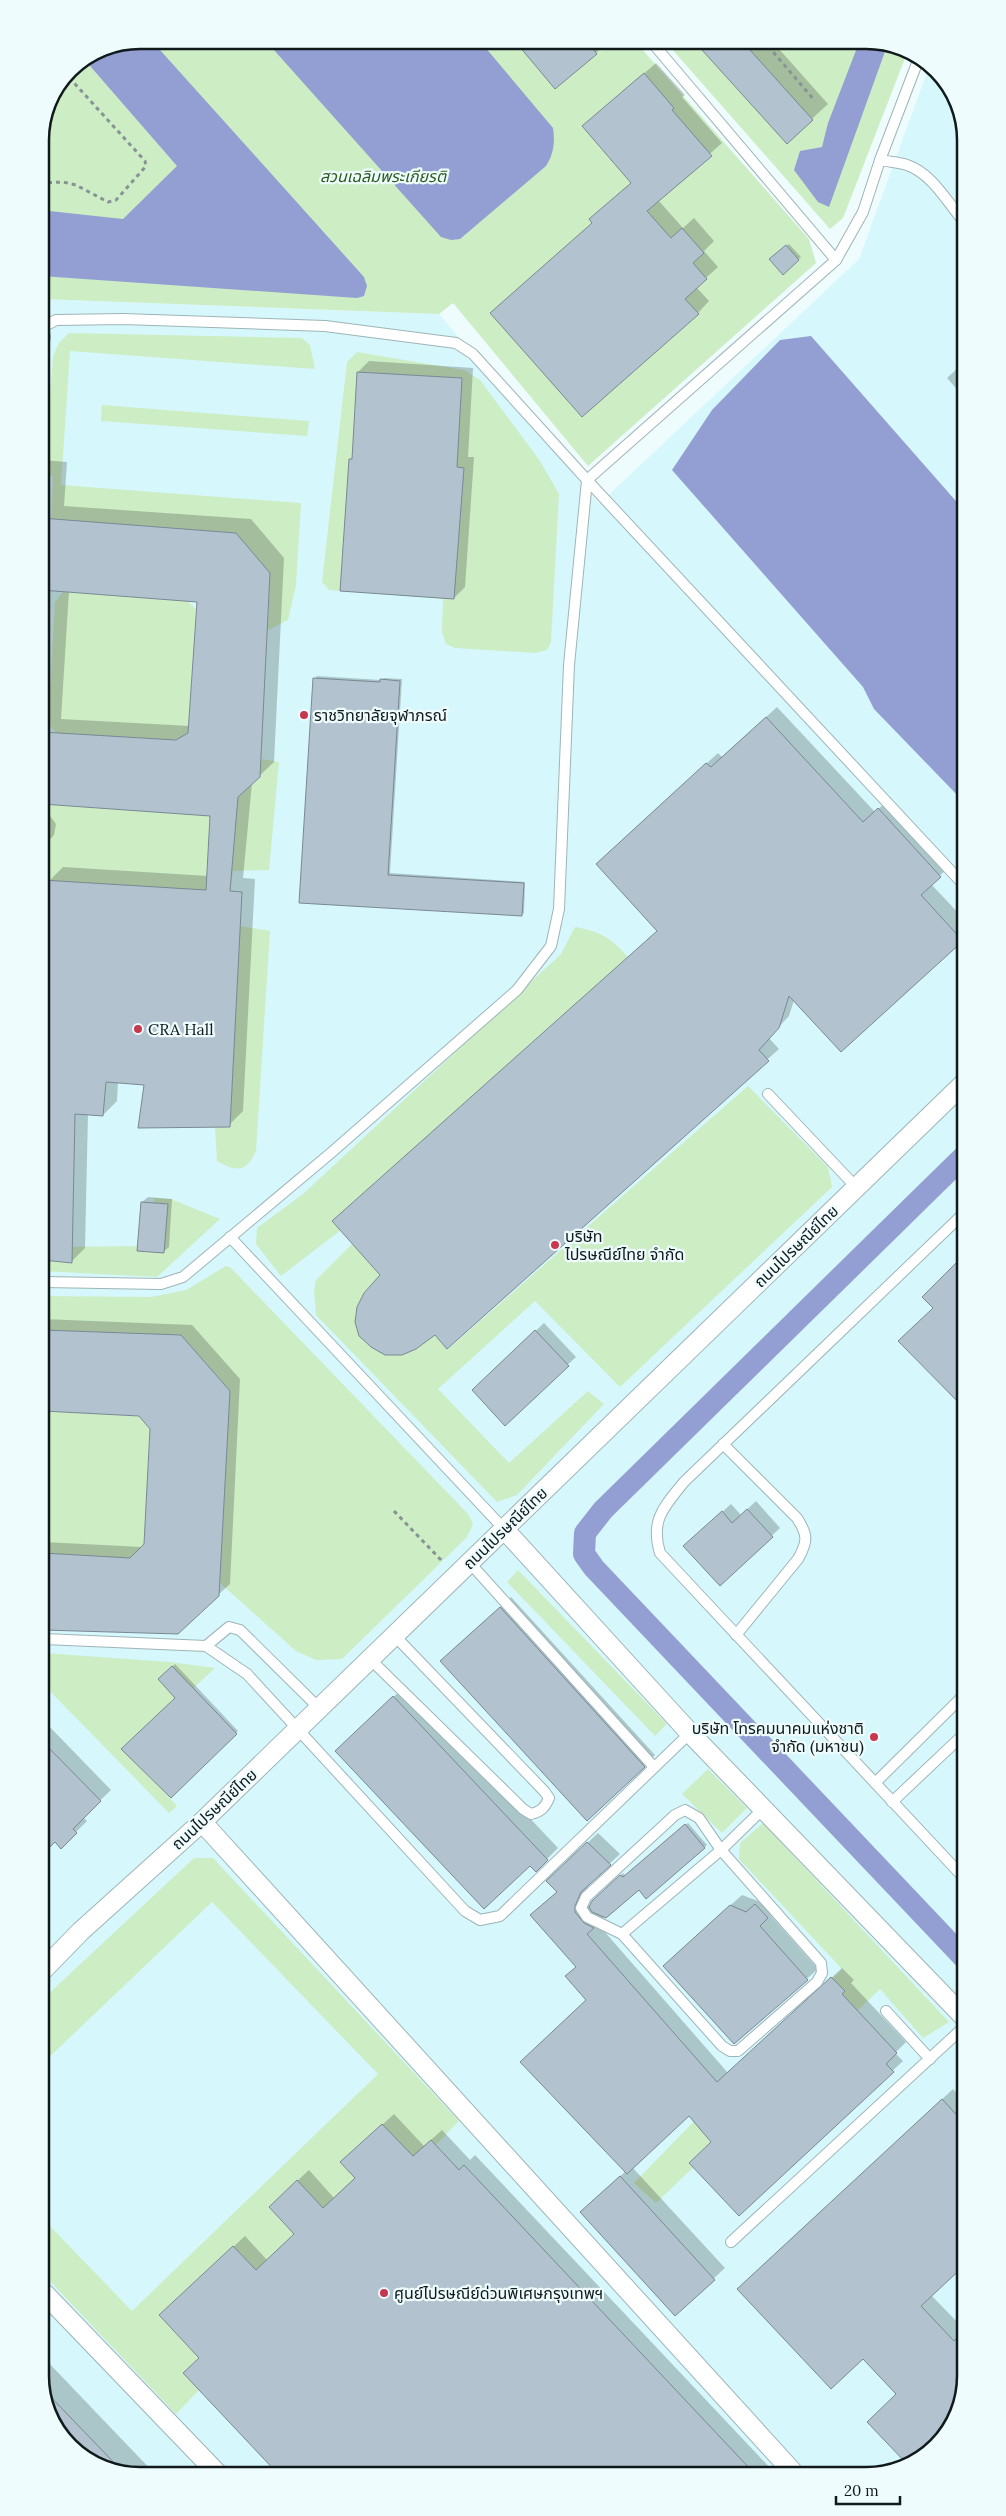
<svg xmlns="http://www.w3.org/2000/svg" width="1006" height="2516" font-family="Lora,'Noto Sans Thai',serif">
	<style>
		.built { fill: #d6f8fc }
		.green { fill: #cdedc5 }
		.water { fill: #939ed2 }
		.shadow { fill: #0003; fill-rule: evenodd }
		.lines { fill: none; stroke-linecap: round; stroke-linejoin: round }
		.canal { stroke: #939ed2; stroke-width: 22 }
		.building { fill: #b2c2cf; stroke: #798994 }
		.service-casing { stroke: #9eb4b7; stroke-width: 12 }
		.minor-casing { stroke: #9eb4b7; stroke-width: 21 }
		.path { stroke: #879394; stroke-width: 3; stroke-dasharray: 4 4; stroke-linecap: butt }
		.service { stroke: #fff; stroke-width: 10 }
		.minor { stroke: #fff; stroke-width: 19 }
		.poi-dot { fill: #c7374d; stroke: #eefcfe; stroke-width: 2 }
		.labels { text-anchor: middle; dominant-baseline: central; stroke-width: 4.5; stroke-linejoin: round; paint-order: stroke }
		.park-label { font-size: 16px; font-style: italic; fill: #2c5c1d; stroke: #eefcfe }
		.poi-label { font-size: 16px; fill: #111a1b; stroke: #eefcfe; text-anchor: start }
		.street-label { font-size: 16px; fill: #111a1b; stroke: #eefcfe }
		.rim { fill: none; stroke: #111a1b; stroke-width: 2.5 }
	</style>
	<rect width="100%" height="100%" fill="#eefcfe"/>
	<polygon class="built" points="930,64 961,108 966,2377 946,2437 898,2471 133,2476 79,2455 45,2408 41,299 439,314 599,504 859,259"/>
	<g class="green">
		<polygon points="140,40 592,40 601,51 615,40 634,40 809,239 816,263 588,466 453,303 439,314 41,299 40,133 48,101 69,69 102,47"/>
		<polygon points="664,40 873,40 907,53 843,218 830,229"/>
		<polygon points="69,333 302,338 310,345 315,369 70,351 61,485 301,503 296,585 288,620 268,630 270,573 236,533 51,519 53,476 44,475 53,356 59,343"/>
		<polygon points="357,352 464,370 480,380 540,461 559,494 551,642 547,650 535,653 455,648 446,644 442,632 443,599 329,590 322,582 347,362"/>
		<polygon points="102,405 309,421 307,436 101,421"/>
		<polygon points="63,592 188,601 196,610 188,733 176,740 56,733 48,723 55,602"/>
		<polygon points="261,759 279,762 269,870 233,871 230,891 42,980 42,804 216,816 260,777"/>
		<path d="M240 926 270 931 256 1151C246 1173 236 1172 217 1161L215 1127Z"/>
		<path d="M575 927C600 931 611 938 628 957L341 1230 281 1276 256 1244 257 1228 303 1194 561 954Z"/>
		<polygon points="748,1086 828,1167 832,1187 620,1387 535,1301 438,1389 509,1463 588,1391 604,1404 517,1495 497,1502 316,1315 314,1291 316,1280 352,1244 448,1349"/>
		<polygon points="154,1198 171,1199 220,1219 157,1277 43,1271 43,1247 143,1246"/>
		<polygon points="226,1266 230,1267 469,1515 473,1525 466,1538 342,1659 316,1660 296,1651 220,1583 230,1390 181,1335 43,1330 43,1296 151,1297 186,1290"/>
		<polygon points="43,1411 139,1416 150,1429 144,1544 130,1558 43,1553"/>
		<polygon points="518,1570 667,1724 655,1736 507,1582"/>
		<polygon points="44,1653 170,1662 215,1668 127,1750 177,1806 169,1813 44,1685"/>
		<polygon points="708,1769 747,1808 722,1833 682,1794"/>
		<polygon points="763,1823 949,2022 923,2038 880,1989 656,2203 634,2183 842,1969 739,1859 740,1843"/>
		<polygon points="194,1858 213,1858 459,2121 176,2414 45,2276 45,2221 132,2311 378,2074 212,1902 44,2062 44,1998"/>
	</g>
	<g class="water">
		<polygon points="140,40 151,40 364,277 367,286 364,296 357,298 41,276 40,210 123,219 177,166 84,59 102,47"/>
		<path d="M265 40H479L553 128C555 142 554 153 546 166L460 239 451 240 441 237Z"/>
		<polygon points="860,40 873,40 887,46 829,207 818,202 794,170 800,151 822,147 828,123"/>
		<polygon points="811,336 962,508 962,800 874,709 863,687 672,470 712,410 780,340"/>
	</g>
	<g class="shadow">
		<polygon points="516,40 609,40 596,53"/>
		<polygon points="695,40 771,40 828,104 787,142"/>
		<polygon points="656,63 685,95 682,97 722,143 658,200 683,228 694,218 714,241 704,251 718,267 696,287 709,301 698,313 591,219 632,182 584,126"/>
		<polygon points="789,244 801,257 783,273 771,259"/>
		<polygon points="369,361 473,368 468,457 474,457 465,587 454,598 350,460 354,456 358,372"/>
		<polygon points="961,365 961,394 947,378"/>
		<path d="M41 460 67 462 64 506 251 519 284 558 274 762 252 783 243 878 255 879 243 1111 229 1125 145 1084 118 1082 117 1101 103 1115 88 1114 85 1248 71 1262 43 1259 42 1003 49 881 63 867 208 876 212 815 42 802ZM69 591 198 601 190 726 61 719Z"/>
		<polygon points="317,676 381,680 384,678 402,679 390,873 525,882 524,913 521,915 301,902 315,678"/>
		<polygon points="777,707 875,812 890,798 951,865 931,884 963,918 963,939 841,1050 794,1000 789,1016 769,1038 779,1049 447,1347 382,1275 659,930 608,853 718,753 722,757"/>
		<polygon points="42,805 56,824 54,835 42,848"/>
		<polygon points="148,1197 172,1199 169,1247 163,1252 142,1202"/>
		<polygon points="963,1258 964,1406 934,1307 924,1297"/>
		<polygon points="43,1319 192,1325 240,1379 230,1584 218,1595 43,1629 43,1542 142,1547 146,1544 152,1428 140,1415 43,1410"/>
		<polygon points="544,1323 576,1357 505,1424 481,1382"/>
		<polygon points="756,1501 780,1528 720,1584 693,1538 731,1504 741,1515"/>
		<polygon points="511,1597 655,1755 644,1766 453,1650"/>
		<polygon points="175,1664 238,1731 171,1797 177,1698 160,1679"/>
		<polygon points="405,1686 558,1848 536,1870 348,1740"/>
		<polygon points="44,1721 111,1790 83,1817 87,1821 61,1847 55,1841 44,1851"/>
		<polygon points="965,1788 965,1821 961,1800"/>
		<polygon points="688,1823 707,1845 646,1897 639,1888 597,1923 728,2073 842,1968 854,1980 851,1983 906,2042 895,2053 903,2061 740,2214 713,2142 689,2114 632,2167 725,2268 675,2314 592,2201 626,2171 588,2000 567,1976 577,1966 531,1915 558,1891 558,1871 598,1833 620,1854 590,1882 584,1894 585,1901 590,1908 593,1902 623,1873 626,1876"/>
		<polygon points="766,1894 778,1907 770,1915 818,1969 734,2042 675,1955 742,1895 758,1901"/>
		<polygon points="953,2089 965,2102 966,2262 931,2295 966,2331 946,2437 908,2463 869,2422 898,2394 863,2358 749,2279"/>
		<polygon points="394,2114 424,2146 442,2130 470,2160 475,2155 774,2472 280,2475 200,2357 172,2304 245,2236 267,2260 296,2234 281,2196 309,2170 334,2198 356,2177 353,2152"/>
		<polygon points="45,2359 157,2476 133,2476 79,2455 45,2408"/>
	</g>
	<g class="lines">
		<polyline class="canal" points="963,1157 603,1510 585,1533 584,1554 594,1568 965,1959"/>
	</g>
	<g class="building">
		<polygon points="514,40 585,40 597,54 555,89"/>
		<polygon points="693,40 741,40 813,120 787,144"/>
		<polygon points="644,73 674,108 672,110 712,156 647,211 671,238 682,228 704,253 693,263 707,279 685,299 699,314 582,417 490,313 592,223 589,219 631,183 582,126"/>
		<polygon points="786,245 799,260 783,275 769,259"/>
		<polygon points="357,372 462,378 457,467 464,468 454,599 340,591 349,459 352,459"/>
		<polygon points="41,518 236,533 270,573 260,777 238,797 230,891 242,892 230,1127 138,1128 144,1085 106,1082 103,1116 75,1114 72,1263 43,1260 42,980 46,906 42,906 42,880 206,890 210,816 42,804 42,732 176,740 188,733 197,602 41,590"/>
		<polygon points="313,678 380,682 380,679 400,681 388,875 524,883 522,916 299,903"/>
		<polygon points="766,717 863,822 878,808 941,877 921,895 963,941 841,1052 789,996 779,1028 759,1050 769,1061 447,1349 435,1335 416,1349 402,1355 385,1355 371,1347 359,1336 355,1322 357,1307 364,1293 380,1275 332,1221 657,931 596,864 706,763 711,767"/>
		<polygon points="141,1202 168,1204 164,1253 137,1251"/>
		<polygon points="963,1256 964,1389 964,1408 898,1341 933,1308 922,1297"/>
		<polygon points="43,1330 181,1335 230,1391 219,1596 178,1634 43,1630 43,1553 130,1558 144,1544 150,1429 139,1416 43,1411"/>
		<polygon points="535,1330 569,1366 505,1426 472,1390"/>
		<polygon points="747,1509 773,1537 720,1586 683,1546 722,1511 732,1523"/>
		<polygon points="500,1607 645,1767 587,1821 440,1661"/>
		<polygon points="172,1666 237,1734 171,1798 121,1749 175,1698 158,1679"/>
		<polygon points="393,1696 548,1860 536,1872 530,1866 484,1909 335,1751"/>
		<polygon points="44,1743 101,1801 73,1829 77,1833 61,1849 55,1842 44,1853"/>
		<polygon points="685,1824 705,1848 646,1899 639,1890 606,1918 592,1912 589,1907 592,1901 620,1875 623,1877"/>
		<polygon points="587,1842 611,1865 581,1892 575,1906 575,1912 584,1923 594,1928 587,1934 717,2082 831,1977 845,1991 842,1994 897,2053 886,2064 894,2072 739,2216 689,2163 711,2142 689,2116 627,2174 520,2062 586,2000 565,1976 576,1967 530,1915 557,1892 546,1881"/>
		<polygon points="755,1904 768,1918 760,1926 808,1980 734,2044 663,1966 730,1905 746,1912"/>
		<polygon points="942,2099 965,2124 966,2264 921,2306 954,2341 966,2330 966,2377 946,2437 907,2464 867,2422 896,2394 863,2359 831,2389 737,2289"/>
		<polygon points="382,2124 413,2156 431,2140 459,2170 464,2165 753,2472 279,2475 183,2373 199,2358 159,2315 233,2246 256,2270 294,2234 269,2207 297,2180 323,2208 355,2178 340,2162"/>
		<polygon points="620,2176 715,2280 675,2316 580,2212"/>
		<polygon points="45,2392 46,2392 123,2472 79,2455 45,2408"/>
	</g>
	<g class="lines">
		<g class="service-casing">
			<g id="service">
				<polyline points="650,40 836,260"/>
				<path d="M880 160C889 162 899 162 907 165 931 173 946 200 961 218"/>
				<polyline points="41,324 45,337 41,354"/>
				<polyline points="43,327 56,320 123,319 325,326 456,343 473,354 587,480 963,884"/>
				<polyline points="768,1094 856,1187"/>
				<path d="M963 1214 684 1482C664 1507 650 1520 660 1553L965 1879"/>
				<polyline points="230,1237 504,1529"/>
				<polyline points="43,1282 161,1284 183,1277 332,1152 517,990 551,946 559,909 569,665 587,480 836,260 863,212 880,160 919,58"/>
				<path d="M723 1444 797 1518C808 1535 808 1541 798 1559L736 1635"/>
				<polyline points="469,1562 654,1767"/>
				<polyline points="44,1639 206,1646 247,1674 465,1911 480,1920 500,1916 690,1733"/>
				<polyline points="206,1646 229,1627 240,1630 319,1708"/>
				<path d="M370 1659 523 1809 531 1814C540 1812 545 1808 549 1798L544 1791 394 1635"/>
				<polyline points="875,1783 964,1695"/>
				<polyline points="892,1802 965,1733"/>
				<polygon points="685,1810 699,1818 721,1850 821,1963 822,1973 817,1982 738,2051 730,2051 722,2046 622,1934 587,1917 581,1908 586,1897 675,1815"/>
				<polyline points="622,1934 721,1850 764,1808"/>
				<polyline points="886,2011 930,2059"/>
				<polyline points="731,2242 965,2026"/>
			</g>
		</g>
		<g class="minor-casing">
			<g id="minor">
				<polyline points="504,1529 690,1733 965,2018"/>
				<polyline points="202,1822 792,2471"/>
				<polyline points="44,1969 81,1931 202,1822 963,1084"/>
				<polyline points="45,2294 219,2475"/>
			</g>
		</g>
		<g class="path">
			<polyline points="763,40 815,101"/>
			<polyline points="40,183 63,182 76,185 108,202 116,200 146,166 145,161 66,74"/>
			<polyline points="394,1511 442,1561"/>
		</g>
		<use href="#service" class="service"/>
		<use href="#minor" class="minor"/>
	</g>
	<g class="poi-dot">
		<circle cx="304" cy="715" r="5"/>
		<circle cx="138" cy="1029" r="5"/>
		<circle cx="555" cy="1245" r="5"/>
		<circle cx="874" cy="1737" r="5"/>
		<circle cx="384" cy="2293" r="5"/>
	</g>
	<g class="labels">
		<g class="park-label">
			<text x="383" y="176">สวนเฉลิมพระเกียรติ</text>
		</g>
		<g class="poi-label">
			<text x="314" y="715">ราชวิทยาลัยจุฬาภรณ์</text>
			<text x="148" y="1029">CRA Hall</text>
			<text x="565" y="1236">บริษัท<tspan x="565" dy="18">ไปรษณีย์ไทย จำกัด</tspan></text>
			<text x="864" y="1728" text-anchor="end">บริษัท โทรคมนาคมแห่งชาติ<tspan x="864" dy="18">จำกัด (มหาชน)</tspan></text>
			<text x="394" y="2293">ศูนย์ไปรษณีย์ด่วนพิเศษกรุงเทพฯ</text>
		</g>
		<g class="street-label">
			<text transform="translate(796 1246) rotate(-44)">ถนนไปรษณีย์ไทย</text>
			<text transform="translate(505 1528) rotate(-44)">ถนนไปรษณีย์ไทย</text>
			<text transform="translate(214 1809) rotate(-43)">ถนนไปรษณีย์ไทย</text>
		</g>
	</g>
	<path d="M0 0H1006V2516H0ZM140 49H866A91 91 0 0 1 957 140V2376A91 91 0 0 1 866 2467H140A91 91 0 0 1 49 2376V140A91 91 0 0 1 140 49Z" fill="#eefcfe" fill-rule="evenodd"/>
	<path class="rim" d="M140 49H866A91 91 0 0 1 957 140V2376A91 91 0 0 1 866 2467H140A91 91 0 0 1 49 2376V140A91 91 0 0 1 140 49Z"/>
	<path d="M836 2496v8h64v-8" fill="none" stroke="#111a1b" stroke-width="2.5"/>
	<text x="844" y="2496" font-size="15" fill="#111a1b" stroke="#eefcfe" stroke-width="4" paint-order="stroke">20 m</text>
</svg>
